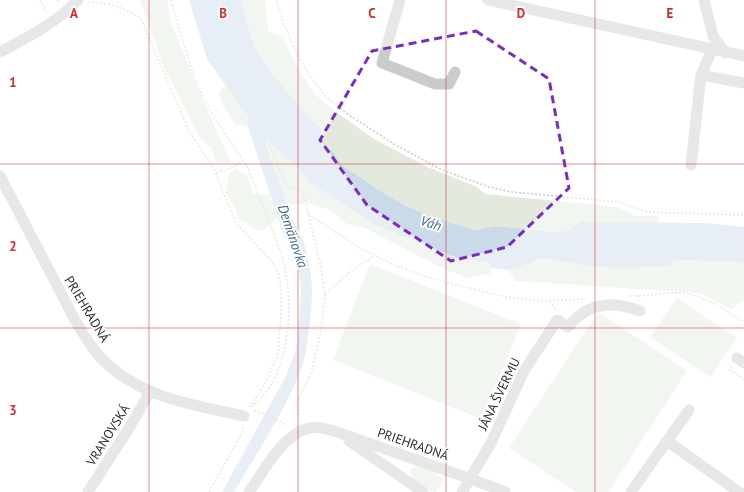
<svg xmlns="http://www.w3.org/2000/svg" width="744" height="492" font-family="'PT Sans',sans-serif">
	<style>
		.green { fill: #e3eadd }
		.water { fill: #cadae9 }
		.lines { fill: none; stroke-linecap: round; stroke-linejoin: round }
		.path { stroke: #cbcbcb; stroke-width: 1.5; stroke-dasharray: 2 2; stroke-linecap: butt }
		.minor { stroke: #cbcbcb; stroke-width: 11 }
		.marked { fill: none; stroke: #7b2cbf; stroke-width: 3; stroke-dasharray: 8 5; stroke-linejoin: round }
		.grid { fill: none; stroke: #d62828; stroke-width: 1; stroke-opacity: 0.55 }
		.labels { text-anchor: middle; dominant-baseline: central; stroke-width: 4; stroke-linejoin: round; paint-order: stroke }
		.street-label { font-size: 13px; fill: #2e2e2e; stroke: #fff }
		.water-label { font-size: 14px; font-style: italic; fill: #41678b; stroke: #fff }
		.grid-label { font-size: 13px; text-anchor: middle; font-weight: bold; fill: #d62828; stroke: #fff; stroke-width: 4; stroke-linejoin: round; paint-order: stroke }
	</style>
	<rect width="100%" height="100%" fill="#fff"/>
	<g class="green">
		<polygon points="140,0 167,0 171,23 201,96 231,163 216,162 212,148 201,140 165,69"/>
		<polygon points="241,0 265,0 268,32 283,37 293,60 314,93 332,109 374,139 427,167 475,186 486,194 616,207 636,216 659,216 659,223 631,223 553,232 495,226 475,230 433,217 406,206 377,189 342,165 335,154 321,142 322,130 300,107 269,69 255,47 246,21"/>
		<polygon points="226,85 248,116 248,127 235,124 222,104 219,93"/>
		<polygon points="266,137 300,170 308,182 328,195 444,253 460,259 488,262 492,268 490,274 468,278 442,268 367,229 347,224 327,209 309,203 287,205 266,146"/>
		<polygon points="235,168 248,177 253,194 270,195 278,218 265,229 258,231 238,218 236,209 226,193 229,174"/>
		<polygon points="542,258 588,266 616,268 675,260 742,262 744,263 744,300 731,309 700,293 515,281 509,270 523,266"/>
		<polygon points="370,264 521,324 482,419 333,360"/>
		<polygon points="677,298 737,338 710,377 650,337"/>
		<polygon points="598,312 687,371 608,492 576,492 509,448"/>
		<path d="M418 465 429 469 444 479 436 492C426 492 397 472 418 465Z"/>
	</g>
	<path class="water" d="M189 0H241L246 21 255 47 269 69 300 107 322 130 321 142 335 154 342 165 377 189 406 206 433 217 475 230 495 226 553 232 571 230 580 222 705 223 744 227V263L742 262 675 260 669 266 616 268 588 266 542 258 523 266 509 270 492 268 488 262 460 259 374 224 308 182 300 170 266 138V146L293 221C303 236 307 252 310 270 313 287 312 304 310 321 308 339 306 358 299 375 282 416 256 454 234 492H222L286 376 296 350 300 310 301 286 296 257 292 246 284 236 248 127V116L207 59Z"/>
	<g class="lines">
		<g class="path">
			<polyline points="40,0 47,14"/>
			<polyline points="58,0 59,4"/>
			<path d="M171 0C180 31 188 63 201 92 210 111 220 127 232 144 237 152 243 159 247 167 253 180 258 195 264 209 271 228 281 249 285 269 294 312 289 379 251 407"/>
			<polyline points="276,0 283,22 297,54 310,76 327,98 349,115 394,144 442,170 489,187 512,192 619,202 647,212 744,215"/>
			<path d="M88 2C106 3 127 7 141 19L189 131 214 169 236 223 272 262 279 275 281 290V313L278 354 265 383 256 398 250 407"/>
			<polyline points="268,143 284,181 289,187 303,192 321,267 325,297 321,330 312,370 297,404 299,421"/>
			<path d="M216 173C226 170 234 168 243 161"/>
			<polyline points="308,214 360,248 394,265 430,278 506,297 543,301 586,299"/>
			<polyline points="325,295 331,288 338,284 341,279 361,264 370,259 374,255"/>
			<polyline points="630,296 639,296 637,299"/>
			<path d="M639 296C653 295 668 292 682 293 705 295 725 310 744 322"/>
			<polyline points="550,301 556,311"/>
			<polyline points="732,366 730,370 744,379"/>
			<path d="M254 411H256C267 415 277 419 286 425V427"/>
			<polyline points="209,492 243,431 243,427"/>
		</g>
		<g class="minor">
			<polyline points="400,0 382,63 435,84 449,84 455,72"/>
			<polyline points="488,0 744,56"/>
			<polyline points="704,0 713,36 726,53"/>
			<polyline points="712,50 701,75 744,83"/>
			<path d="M0 52C28 37 56 23 78 0"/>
			<polyline points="691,165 701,75"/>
			<path d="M0 176 75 320C83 334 92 349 103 360 141 398 194 405 244 416"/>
			<polyline points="737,358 744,363"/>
			<polyline points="349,441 423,492"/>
			<polyline points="667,441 739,492"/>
			<polyline points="88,492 131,425 150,392"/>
			<path d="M249 492C264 471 283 433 310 428 319 426 329 430 337 432L471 479 505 492"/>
			<path d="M462 492 490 445 524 371 557 320 568 327C587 303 612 300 640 311"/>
			<polyline points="631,492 689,410"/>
		</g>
	</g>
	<path d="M0 0H744V492H0ZM476 31 549 79 569 188 507 247 451 261 367 205 320 140 372 51Z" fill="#fff" fill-opacity=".55" fill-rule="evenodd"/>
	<path class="marked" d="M476 31 549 79 569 188 507 247 451 261 367 205 320 140 372 51Z"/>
	<path class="grid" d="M149 0V492M298 0V492M446 0V492M595 0V492M0 164H744M0 328H744"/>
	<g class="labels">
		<g class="street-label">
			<text transform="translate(87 309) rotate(59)">PRIEHRADNÁ</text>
			<text transform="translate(499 394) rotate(-64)">JÁNA ŠVERMU</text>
			<text transform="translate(108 435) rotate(-58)">VRANOVSKÁ</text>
			<text transform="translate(413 444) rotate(19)">PRIEHRADNÁ</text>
		</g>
		<g class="water-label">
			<text transform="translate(431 223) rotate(18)">Váh</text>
			<text transform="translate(293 236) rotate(71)">Demänovka</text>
		</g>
	</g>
	<g class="grid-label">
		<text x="74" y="18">A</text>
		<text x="223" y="18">B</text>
		<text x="372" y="18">C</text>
		<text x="521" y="18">D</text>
		<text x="670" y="18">E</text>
		<text x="13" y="87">1</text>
		<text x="13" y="251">2</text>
		<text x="13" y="415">3</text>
	</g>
</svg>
